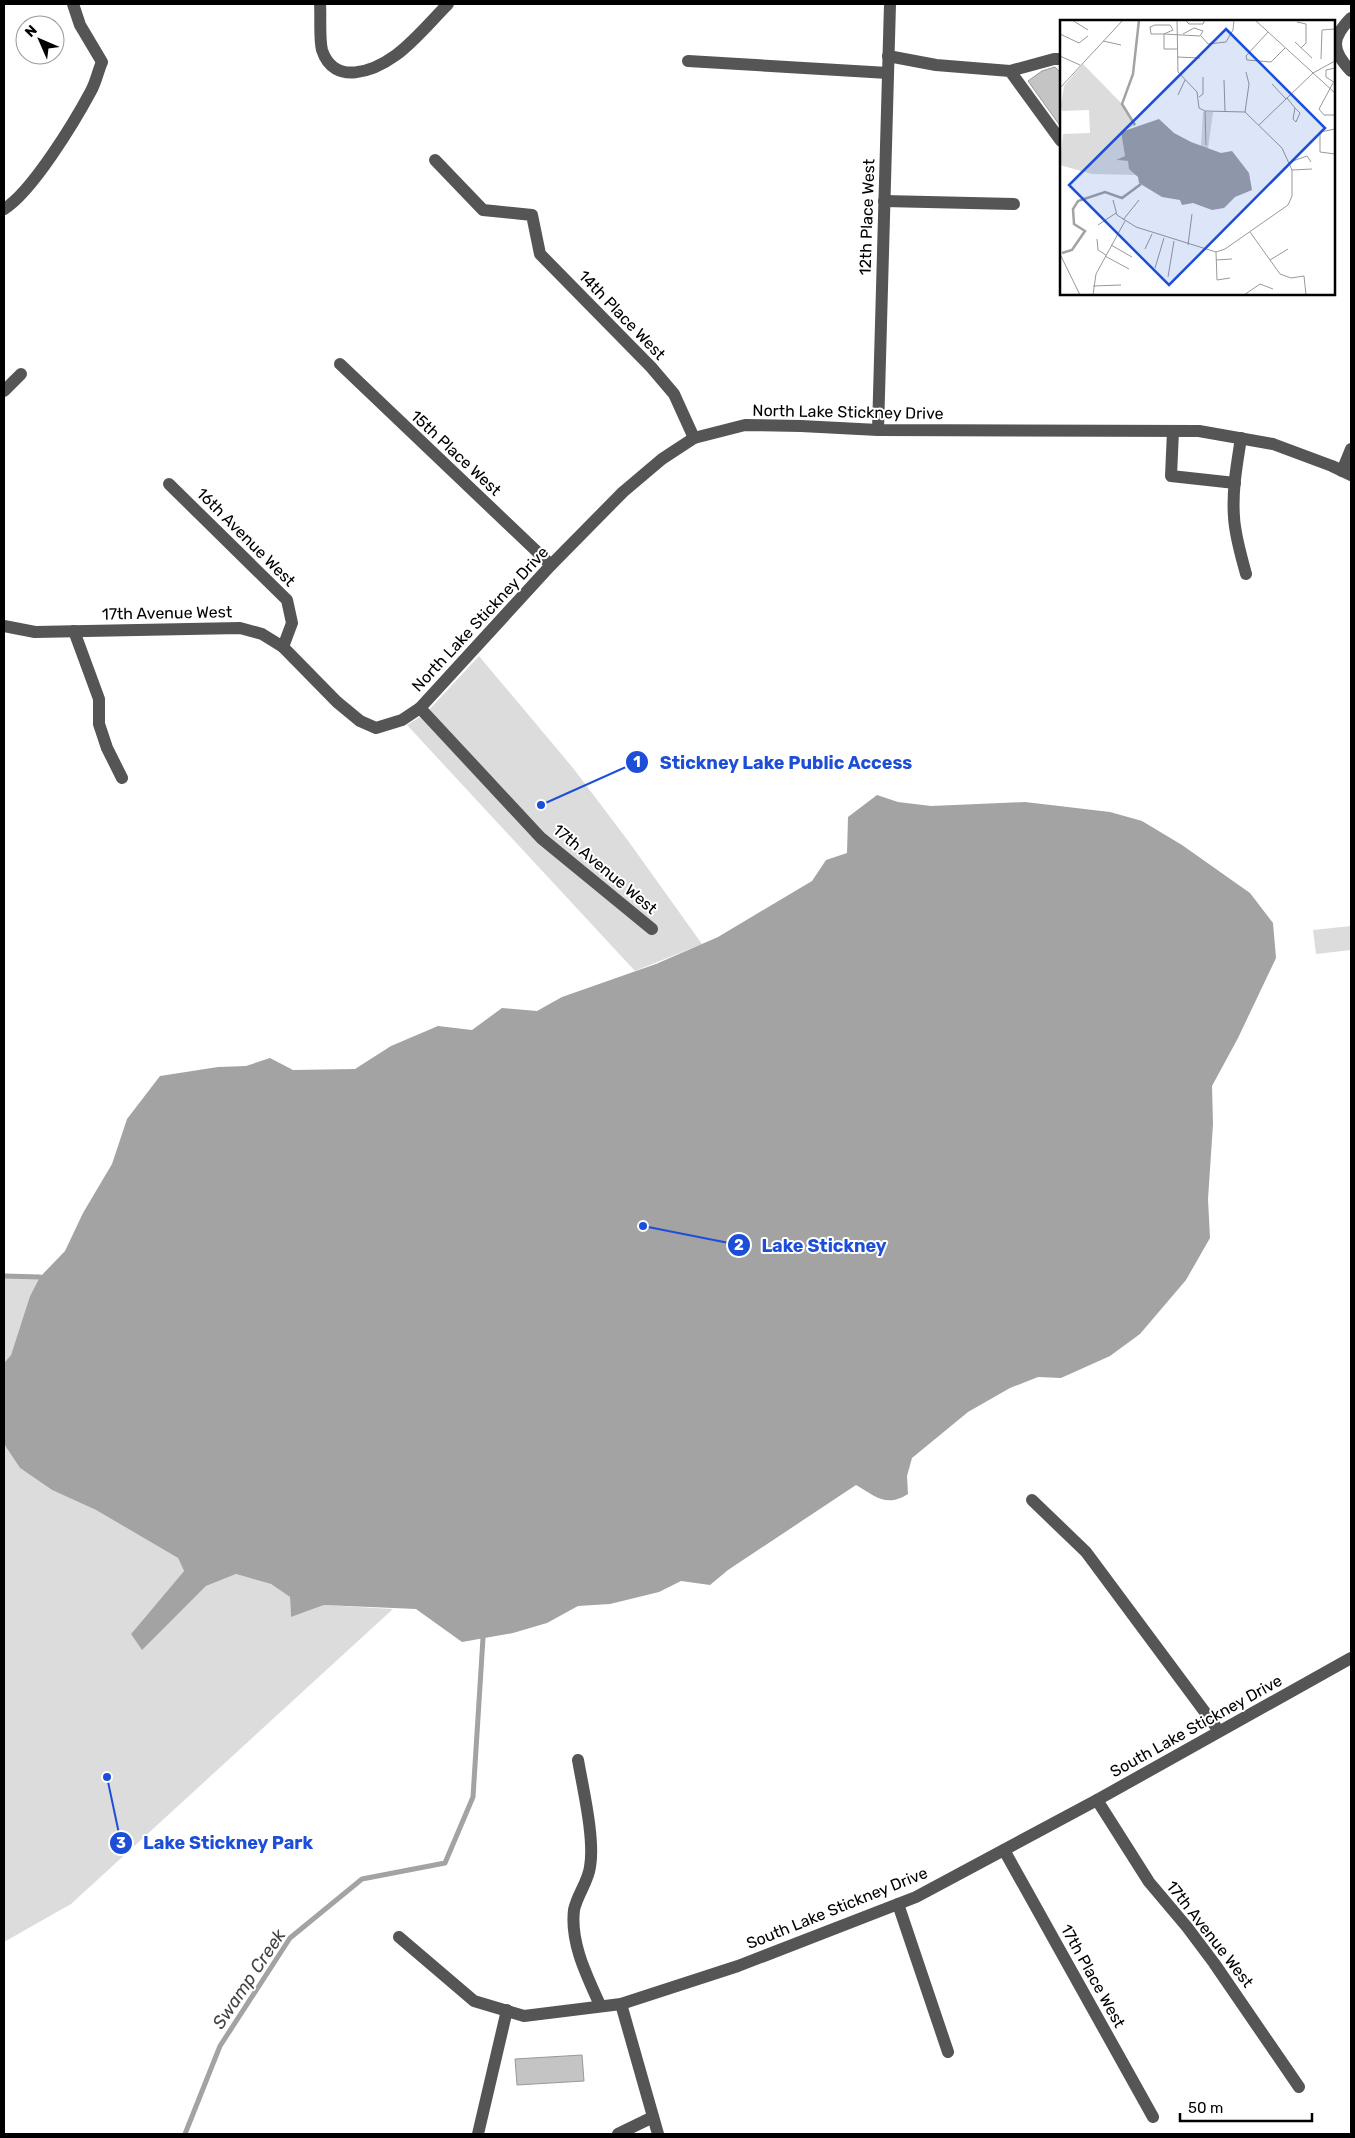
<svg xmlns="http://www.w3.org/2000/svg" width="1355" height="2138" font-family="Rubik,sans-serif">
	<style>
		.green { fill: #dcdcdc }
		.water { fill: #a3a3a3 }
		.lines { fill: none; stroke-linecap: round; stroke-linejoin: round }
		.stream { stroke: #a3a3a3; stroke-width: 5 }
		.building { fill: #c4c4c4; stroke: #999 }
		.minor { stroke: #555; stroke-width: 12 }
		.labels { text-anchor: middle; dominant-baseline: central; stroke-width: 4; stroke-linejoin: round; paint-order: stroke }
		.street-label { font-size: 16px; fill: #000; stroke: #fff }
		.water-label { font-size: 18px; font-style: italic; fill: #444; stroke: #fff }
		.inset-river { fill: none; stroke: #a3a3a3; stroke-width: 2.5 }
		.inset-road { fill: none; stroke: #999; stroke-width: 1 }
		.view { fill: #1d4ed8; fill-opacity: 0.15; stroke: #1d4ed8; stroke-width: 2.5 }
		.inset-edge { fill: none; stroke: #000; stroke-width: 2.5 }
		.leader { fill: none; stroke: #1d4ed8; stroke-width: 2 }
		.callout-dot { fill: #1d4ed8; stroke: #fff; stroke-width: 2 }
		.mark-label { font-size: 15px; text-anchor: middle; font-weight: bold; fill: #fff }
		.callout-label { font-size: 18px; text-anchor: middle; font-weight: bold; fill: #1d4ed8; stroke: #fff; stroke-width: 4; stroke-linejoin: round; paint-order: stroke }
	</style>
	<rect width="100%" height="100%" fill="#fff"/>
	<g class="green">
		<polygon points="479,656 573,768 629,842 702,944 635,971 407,725 425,714"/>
		<polygon points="1351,926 1351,950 1316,954 1313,930"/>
		<polygon points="4,1276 40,1277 30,1296 11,1355 4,1363"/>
		<polygon points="4,1444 20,1468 52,1490 96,1510 178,1558 184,1571 131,1634 142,1649 206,1586 236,1574 271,1584 290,1597 291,1617 324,1605 393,1609 71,1904 4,1942"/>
	</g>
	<path class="water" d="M877 795 898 802 931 806 1025 802 1110 812 1142 821 1182 845 1250 893 1273 923 1276 958 1238 1038 1212 1086 1213 1124 1208 1199 1210 1238 1186 1280 1140 1334 1110 1356 1061 1378 1038 1377 1010 1388 968 1412 912 1458 907 1476 908 1494C886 1508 875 1496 856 1485L728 1570 710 1585 681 1581 659 1592 610 1604 578 1606 547 1623 513 1633 462 1642 416 1609 324 1605 291 1617 290 1597 271 1584 236 1574 206 1586 142 1650 131 1634 184 1571 178 1558 96 1510 52 1490 20 1468 4 1444V1363L11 1355 30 1296 40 1277 65 1251 83 1213 112 1164 127 1119 160 1076 218 1067 246 1066 270 1058 293 1070 355 1069 391 1046 438 1026 472 1030 502 1008 537 1011 562 997 656 964 718 937 812 881 826 860 847 853 848 817Z"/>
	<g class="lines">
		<g class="stream">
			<polyline points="4,1276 40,1277"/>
			<polyline points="185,2134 220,2046 290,1938 362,1879 445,1863 473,1797 483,1638"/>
		</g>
	</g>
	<g class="building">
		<polygon points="1055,67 1061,73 1061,127 1028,81 1042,71"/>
		<polygon points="582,2055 584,2081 517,2085 515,2059"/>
	</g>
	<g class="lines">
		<g class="minor">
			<path d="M320 4C321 16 319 38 322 50 334 87 374 71 396 55 414 42 432 20 448 4"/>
			<path d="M1351 18C1331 38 1331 50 1351 71"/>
			<polyline points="888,56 936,65 1010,71 1061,141"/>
			<polyline points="688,61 888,73"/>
			<polyline points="1010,71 1054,59 1061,59"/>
			<polyline points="435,160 483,210 532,215 540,254 651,367 674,394 694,438"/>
			<polyline points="884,201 1014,204"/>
			<path d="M4 209C32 192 75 121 91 91 96 82 98 71 102 62L80 25 73 4"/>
			<polyline points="340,364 551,565"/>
			<polyline points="4,391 21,374"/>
			<polyline points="878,430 890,4"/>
			<polyline points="1173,431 1171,476 1235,483"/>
			<path d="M1241 438C1237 464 1232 490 1234 517 1235 536 1241 555 1246 574"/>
			<polyline points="1342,471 1351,449"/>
			<polyline points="169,484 287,600 292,623 283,647"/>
			<polyline points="4,626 35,632 240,628 262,634 283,647 337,702 360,721 376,728 402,720 420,708 551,565 623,492 662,459 694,438 745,425 801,426 878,430 1199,431 1273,444 1332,466 1351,475"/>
			<polyline points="74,631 99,699 99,724 107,748 122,778"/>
			<polyline points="420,708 541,838 652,929"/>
			<polyline points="1032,1500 1086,1552 1219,1731"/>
			<path d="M578 1760C583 1789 595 1839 590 1867 588 1882 577 1895 574 1910 570 1943 587 1976 600 2005"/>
			<polyline points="1097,1800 1149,1882 1187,1927 1214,1963 1299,2087"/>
			<polyline points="1004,1850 1153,2117"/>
			<polyline points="898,1904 948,2052"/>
			<polyline points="399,1937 474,2001 524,2016 621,2004 738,1966 916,1897 1097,1800 1351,1658"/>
			<polyline points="621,2004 658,2134"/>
			<polyline points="478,2134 507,2010"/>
			<polyline points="618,2134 653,2117"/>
		</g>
	</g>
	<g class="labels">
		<g class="street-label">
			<text transform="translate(867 217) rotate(-88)">12th Place West</text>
			<text transform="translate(622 315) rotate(46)">14th Place West</text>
			<text transform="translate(848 412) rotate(1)">North Lake Stickney Drive</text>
			<text transform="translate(456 453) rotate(43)">15th Place West</text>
			<text transform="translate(246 537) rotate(45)">16th Avenue West</text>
			<text transform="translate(167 613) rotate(-1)">17th Avenue West</text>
			<text transform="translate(480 619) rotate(-47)">North Lake Stickney Drive</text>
			<text transform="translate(605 869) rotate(40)">17th Avenue West</text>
			<text transform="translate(1196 1726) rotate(-29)">South Lake Stickney Drive</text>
			<text transform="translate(837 1908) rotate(-22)">South Lake Stickney Drive</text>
			<text transform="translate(1210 1934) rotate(52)">17th Avenue West</text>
			<text transform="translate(1093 1976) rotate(61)">17th Place West</text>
		</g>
		<g class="water-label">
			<text transform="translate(249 1979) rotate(-56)">Swamp Creek</text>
		</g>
	</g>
	<g transform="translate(1060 20)">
		<rect width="275" height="275" fill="#fff"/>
		<path d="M23 44 62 84 75 105 61 112 65 136 56 140 68 141 77 155 32 154 0 145 3 114 30 113 29 90 2 91 1 85 4 66ZM143 92H153L148 129 141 126Z" fill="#dcdcdc"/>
		<path d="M99 99 114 113 131 122 161 133 172 131 189 153 192 170 175 177 164 188 152 190 133 183 122 185 120 180 102 177 79 163 78 157 69 149 68 141 56 140 65 136 61 112Z" fill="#a3a3a3"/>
		<path class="inset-river" d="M75 105 62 84 73 54 79 0M2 233 12 230 25 211 14 204 13 189 18 181 45 172 62 178 81 164"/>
		<path class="inset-road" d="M12 0 28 10M117 0 118 52 137 72 139 88 145 91M125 0 129 4H143L145 0M195 0 275 73M237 2 246 4V23L241 28M95 5H110L113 10 104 14H91L90 7ZM208 12 186 36 187 40 211 42 225 28M0 14 19 23 28 16M141 16 148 24 166 22 173 10 174 0M43 21 61 25M235 22 252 38M117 29H104V14L140 16 143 11 134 8 123 14M0 36 20 45M117 37 140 38M261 39 262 10 275 9M275 48 266 50V57L275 63M164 60 165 91M273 63 259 89 264 95H275M212 64 226 79M0 68 63 0M118 75 125 60M139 77 143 74V57M227 78 235 88 233 99 236 102 240 93 235 88M145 91 146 125M185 92 189 64 186 52M0 94V135M199 105 253 53 275 41M275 109 260 112V132L275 134M230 142 247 136 251 142M232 150 252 149M53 180 57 195 76 207 156 232 165 229 228 185 232 176V150L222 128 185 92 145 91M63 200 79 180M38 205 56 193M190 212 220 254 231 258 244 256M37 219 38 230 46 235M51 225 72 237M128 225 132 194M85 229 92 214M156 232 157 260 170 258M0 234 20 275M45 236 69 249M156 240 172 239M210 240 228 229M95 248 104 218M244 256 246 275M108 257 114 221M33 266 61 265M33 275 36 254 65 201M184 275 200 264 213 269"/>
		<path class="view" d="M166 9 265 108 109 265 9 165Z"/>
		<rect width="275" height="275" class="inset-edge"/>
	</g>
	<path class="leader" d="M541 805L637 762M643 1226L739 1245M107 1777L121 1843"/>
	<g class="callout-dot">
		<circle cx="541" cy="805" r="5"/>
		<circle cx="643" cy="1226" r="5"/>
		<circle cx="107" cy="1777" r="5"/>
		<circle cx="637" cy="762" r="12"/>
		<circle cx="739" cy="1245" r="12"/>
		<circle cx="121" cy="1843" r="12"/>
	</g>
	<g class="mark-label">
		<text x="637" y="767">1</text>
		<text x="739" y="1250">2</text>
		<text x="121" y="1848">3</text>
	</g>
	<g class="callout-label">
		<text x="786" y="769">Stickney Lake Public Access</text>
		<text x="824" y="1252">Lake Stickney</text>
		<text x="228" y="1849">Lake Stickney Park</text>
	</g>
	<rect width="1355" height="2138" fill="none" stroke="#000000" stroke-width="10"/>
	<g transform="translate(40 40) rotate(315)"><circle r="24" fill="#ffffff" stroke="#999999"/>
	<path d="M0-4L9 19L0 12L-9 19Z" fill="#000000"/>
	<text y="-8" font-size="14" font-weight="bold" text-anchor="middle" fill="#000000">N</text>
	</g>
	<path d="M1180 2113v8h132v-8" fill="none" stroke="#000000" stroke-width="2.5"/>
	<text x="1188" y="2113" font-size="15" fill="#000000" stroke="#ffffff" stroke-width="4" paint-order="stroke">50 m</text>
</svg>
